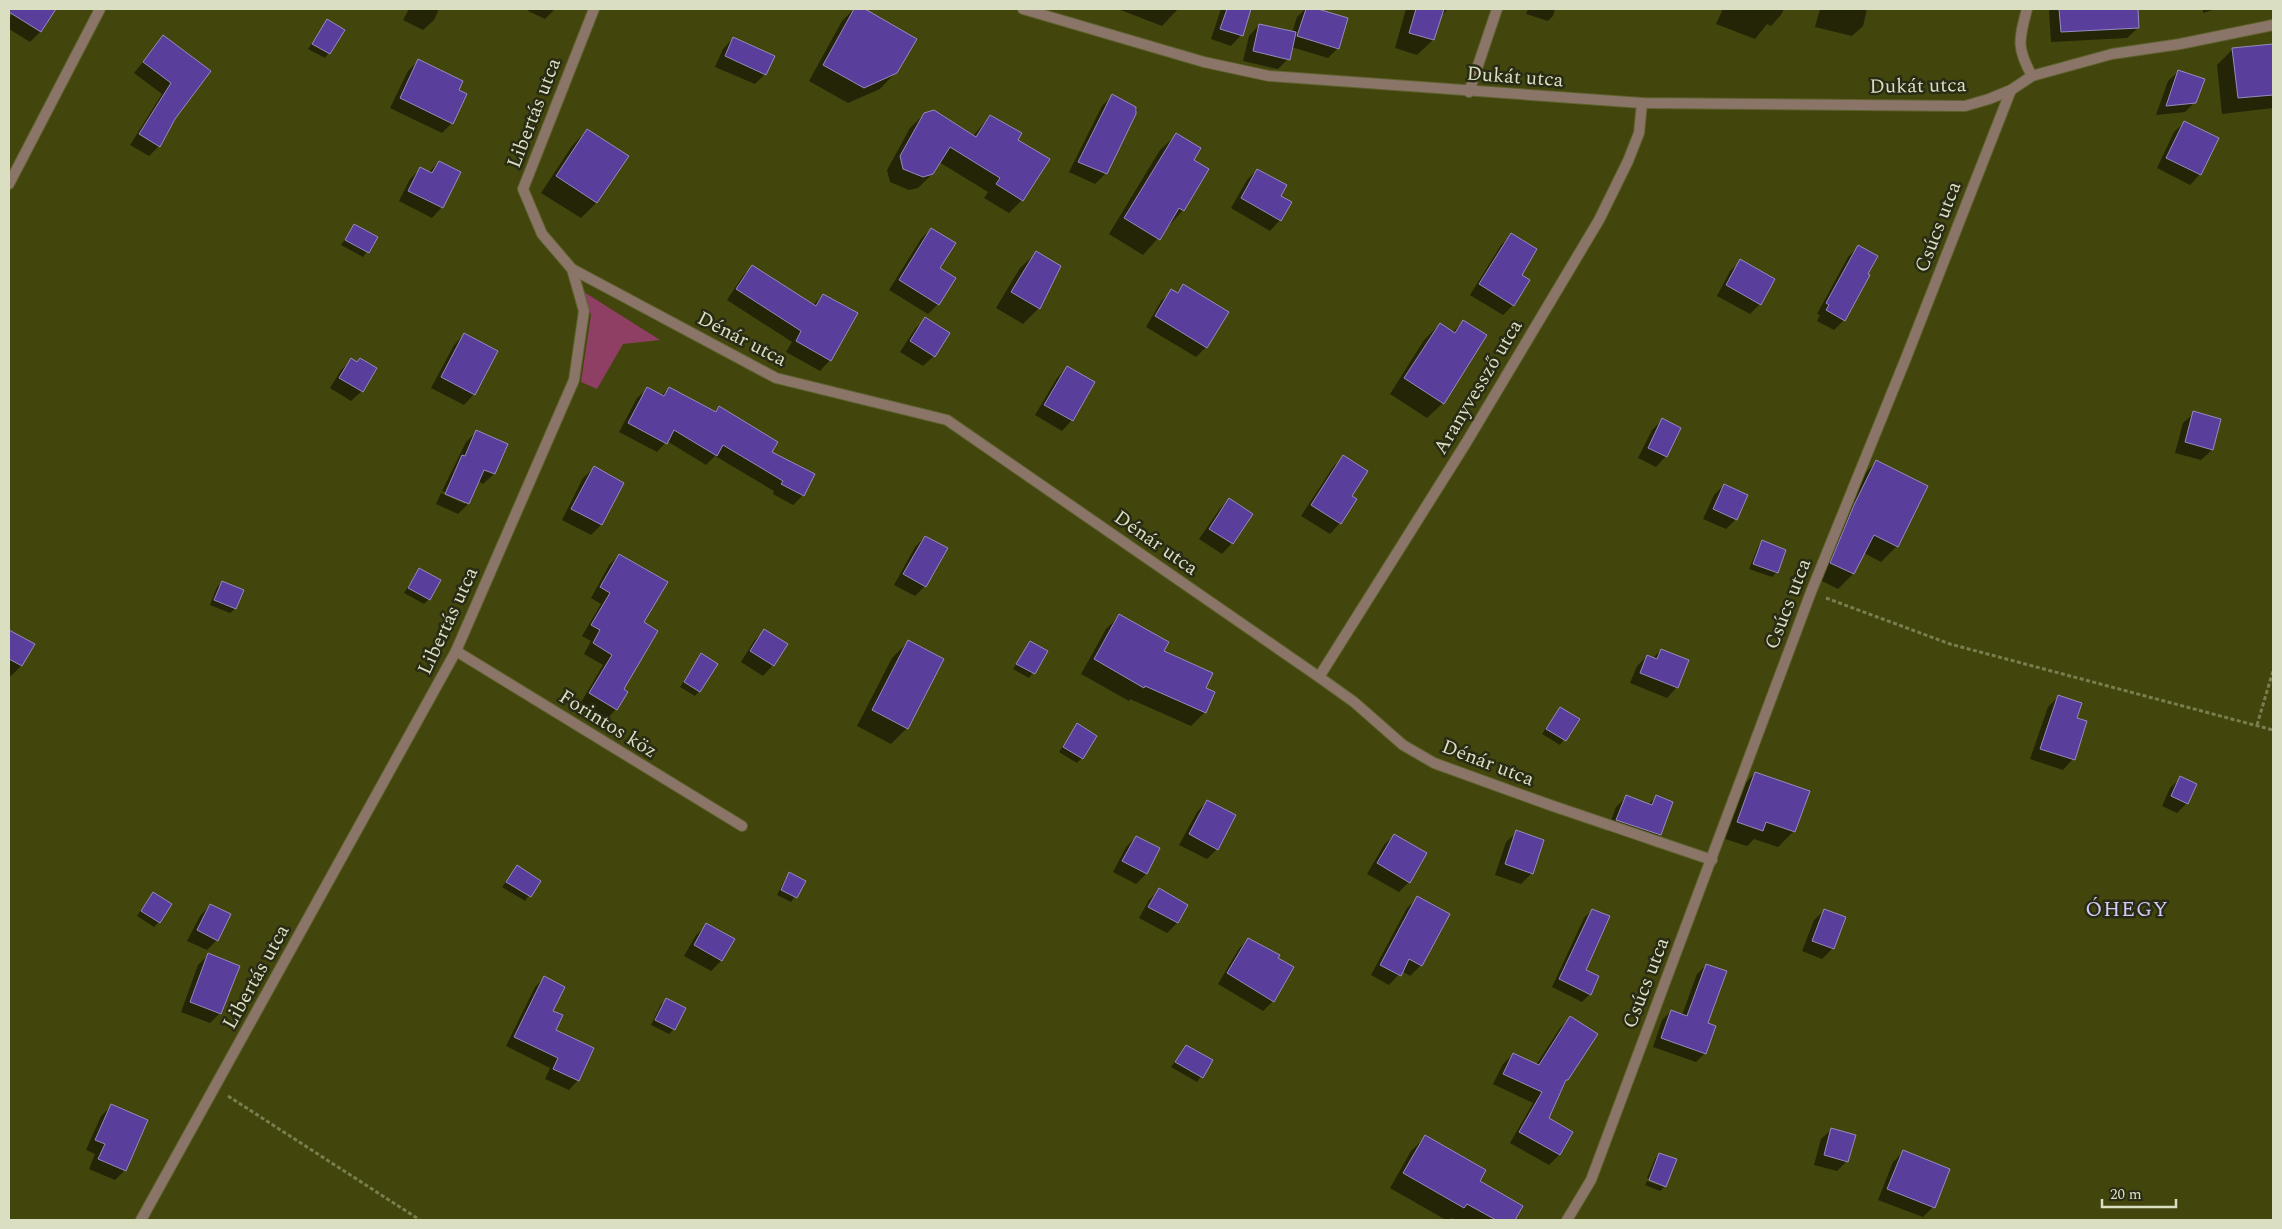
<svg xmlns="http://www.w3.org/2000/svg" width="2282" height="1229" font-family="Spectral,serif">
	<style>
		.green { fill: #8f3f64 }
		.shadow { fill: #0007 }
		.building { fill: #5a3e9b; stroke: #958bbf }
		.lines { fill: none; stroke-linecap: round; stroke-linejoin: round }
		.minor-casing { stroke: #5e622e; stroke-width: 12 }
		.path { stroke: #7a7e4f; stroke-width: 3; stroke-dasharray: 4 2.5; stroke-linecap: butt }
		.minor { stroke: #8b7568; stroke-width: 10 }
		.labels { text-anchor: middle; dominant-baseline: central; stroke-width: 5; stroke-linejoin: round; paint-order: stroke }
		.street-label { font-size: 20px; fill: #dbdfc2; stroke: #292b14 }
		.neighbourhood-label { font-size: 21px; letter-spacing: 1px; fill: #d3cbf7; stroke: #292b14 }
	</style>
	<rect width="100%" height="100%" fill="#42460d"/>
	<polygon class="green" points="584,292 660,340 623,344 597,389 581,382 591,315"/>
	<g class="shadow">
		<polygon points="15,9 54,9 40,32 30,42 9,29 9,19"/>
		<polygon points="409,9 439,9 434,20 423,30 403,20"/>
		<polygon points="529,9 555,9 545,19 528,11"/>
		<polygon points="854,9 862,9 915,40 896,72 880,89 848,103 809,81 842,21"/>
		<polygon points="1118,9 1178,9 1162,26"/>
		<polygon points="1221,9 1250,9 1241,35 1231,46 1211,39"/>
		<polygon points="1305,9 1313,9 1347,19 1338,48 1328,58 1291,47 1288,59 1278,69 1243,61 1249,36 1259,25 1292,33 1297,17"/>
		<polygon points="1406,9 1448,9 1440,17 1433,40 1417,55 1395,48"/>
		<polygon points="1528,9 1555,9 1553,16 1548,21 1526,14"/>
		<polygon points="1723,9 1784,9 1781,15 1771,26 1767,24 1755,39 1716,24"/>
		<polygon points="1820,9 1867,9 1863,26 1852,36 1815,27"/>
		<polygon points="2052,9 2136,9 2138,28 2127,38 2051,42 2049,11"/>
		<polygon points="2203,9 2216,9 2203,13"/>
		<polygon points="327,21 344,30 325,58 308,49"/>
		<polygon points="163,37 209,71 174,119 159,146 149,156 130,145 162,94 134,73"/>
		<polygon points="733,38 765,74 755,84 715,67 723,49"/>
		<polygon points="2273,45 2273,108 2222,114 2217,65 2233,49"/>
		<polygon points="418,61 457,91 452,123 442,133 390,108 408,71"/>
		<polygon points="2179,71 2195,102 2185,112 2156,115 2168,81"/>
		<polygon points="1113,95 1138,109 1106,173 1095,184 1069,172 1102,106"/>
		<polygon points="924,114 973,136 990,116 1016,140 1022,200 1009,213 984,198 988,192 939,162 932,174 918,188 909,190 890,182 887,170 910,128"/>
		<polygon points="2185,122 2200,174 2190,185 2157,168 2174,132"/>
		<polygon points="587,130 627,156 596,203 581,218 541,193 572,146"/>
		<polygon points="1176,135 1192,160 1183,210 1143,255 1109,234 1160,150"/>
		<polygon points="439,162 442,207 432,218 399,201 410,179 420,169 428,173"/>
		<polygon points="1257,170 1279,196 1280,220 1270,231 1231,208 1247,180"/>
		<polygon points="355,225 376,238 363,257 341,245"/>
		<polygon points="931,229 938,268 938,304 928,314 889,290 921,239"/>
		<polygon points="1511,235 1520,275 1513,305 1503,315 1470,295 1501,245"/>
		<polygon points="1858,247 1844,320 1834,330 1817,321 1820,315 1817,314 1848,257"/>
		<polygon points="1036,253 1059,267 1039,308 1023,324 996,308 1020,268"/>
		<polygon points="1741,261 1760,304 1750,314 1717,296 1730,271"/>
		<polygon points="752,266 813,305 823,295 830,360 820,371 786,352 792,342 727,300 742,277"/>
		<polygon points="1183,286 1206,347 1196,357 1146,327 1161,301 1172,291 1176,293"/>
		<polygon points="925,319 948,333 934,356 923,366 900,352 915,329"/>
		<polygon points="1463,321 1443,403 1427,418 1390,394 1424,340 1440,324 1452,333"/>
		<polygon points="464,334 474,394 464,405 431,388 454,345"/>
		<polygon points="351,360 362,391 351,401 330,388 341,370"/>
		<polygon points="1067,367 1094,383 1072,420 1062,431 1035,415 1057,378"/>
		<polygon points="669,388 715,412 719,408 771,452 813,474 803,495 793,505 773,494 774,491 715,456 706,465 667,441 657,452 619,432 637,398 647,389 661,396"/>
		<polygon points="2194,413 2212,450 2201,460 2175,453 2183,423"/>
		<polygon points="1662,420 1666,456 1656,467 1638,458 1652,430"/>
		<polygon points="476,432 506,444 494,474 483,484 478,481 468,504 458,514 436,504 441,493 465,504 465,501 442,491 466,442"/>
		<polygon points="1343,457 1351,496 1356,499 1340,523 1330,534 1301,516 1333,467"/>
		<polygon points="1876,462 1897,546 1881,562 1864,553 1853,574 1838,589 1816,578 1861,477"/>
		<polygon points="594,468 601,525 591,535 562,520 583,478"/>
		<polygon points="1724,485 1736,519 1726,529 1703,519 1714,495"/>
		<polygon points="1229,499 1251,514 1232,543 1222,554 1199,539 1219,510"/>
		<polygon points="925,537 925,586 915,596 894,585 915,547"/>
		<polygon points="1762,542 1777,572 1772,577 1749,569 1758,547"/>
		<polygon points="619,555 642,623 616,709 606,720 580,704 603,665 584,654 591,641 582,636 601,604 591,598 609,565"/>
		<polygon points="419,569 429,599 424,604 404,593"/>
		<polygon points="222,582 243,591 235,609 230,613 210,605 217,587"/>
		<polygon points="1120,615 1163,652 1205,712 1191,726 1130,699 1129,701 1081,674 1106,629"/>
		<polygon points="9,631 33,645 21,666 11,676 9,675"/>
		<polygon points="764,631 786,644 773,665 763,676 741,662 754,641"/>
		<polygon points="908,642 907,728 891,744 857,726 892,658"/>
		<polygon points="1030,642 1047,651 1029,678 1013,669"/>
		<polygon points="1661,650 1677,687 1667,698 1630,683 1637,666 1647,656 1653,658"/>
		<polygon points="701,655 699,691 695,696 680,687"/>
		<polygon points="2058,697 2075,719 2073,759 2063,770 2030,759 2048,707"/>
		<polygon points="1560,708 1578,719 1560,745 1542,734"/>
		<polygon points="1077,725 1082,758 1077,763 1059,752"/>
		<polygon points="1755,773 1794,831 1778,847 1754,839 1747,846 1722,838 1740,789"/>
		<polygon points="2181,778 2187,803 2177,813 2162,806 2170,788"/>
		<polygon points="1626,797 1648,805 1656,797 1672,802 1660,835 1649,845 1607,831 1616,807"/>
		<polygon points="1207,801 1217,849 1207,859 1179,845 1197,812"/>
		<polygon points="1517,832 1532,873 1521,884 1495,875 1506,842"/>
		<polygon points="1394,835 1409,882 1399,892 1367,874 1384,845"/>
		<polygon points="1136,837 1159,849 1146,874 1136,884 1113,872 1126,847"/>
		<polygon points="517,867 539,881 525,901 502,887"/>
		<polygon points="790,874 805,881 791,902 777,895 785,879"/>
		<polygon points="1159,890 1187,905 1177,923 1167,933 1139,918 1149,900"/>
		<polygon points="153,893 159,922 154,927 137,916"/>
		<polygon points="1417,898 1421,965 1410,976 1402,971 1389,985 1371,975 1407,908"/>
		<polygon points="210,905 217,940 207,950 187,941 200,916"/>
		<polygon points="1592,910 1585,970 1590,994 1582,1002 1552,987 1584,918"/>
		<polygon points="1825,910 1833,948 1822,959 1802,951 1814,920"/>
		<polygon points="707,925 721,961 711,971 684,956 696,935"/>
		<polygon points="1248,939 1277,959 1273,1001 1263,1011 1218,984 1238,950"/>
		<polygon points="208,955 220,1013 210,1023 181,1012 198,965"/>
		<polygon points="1706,965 1705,1053 1696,1062 1653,1047 1662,1020 1671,1011 1682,1015 1697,974"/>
		<polygon points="544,978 554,1031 578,1080 569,1090 545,1079 550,1068 506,1046 535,987"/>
		<polygon points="666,1000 674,1029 669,1034 651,1025 661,1004"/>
		<polygon points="1570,1018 1567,1080 1547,1118 1572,1133 1559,1155 1549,1165 1510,1143 1533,1103 1493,1084 1503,1064 1513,1054 1536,1065 1560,1028"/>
		<polygon points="1186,1046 1211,1061 1197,1082 1171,1067"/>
		<polygon points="112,1105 125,1170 115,1180 89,1169 95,1154 86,1150 101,1116"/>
		<polygon points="1832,1129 1847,1161 1837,1171 1814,1165 1821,1139"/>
		<polygon points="1425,1137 1478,1182 1521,1206 1513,1220 1456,1220 1452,1218 1446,1220 1390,1188 1411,1151"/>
		<polygon points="1903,1152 1933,1207 1923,1217 1878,1200 1893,1162"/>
		<polygon points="1659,1154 1665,1186 1665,1187 1665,1185 1647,1178 1655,1159"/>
		<polygon points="1647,1181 1664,1187 1660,1191 1645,1185"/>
	</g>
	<g class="building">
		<polygon points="9,9 56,9 41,32 9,12"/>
		<polygon points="854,9 865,9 917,39 897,73 864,88 823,65"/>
		<polygon points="1227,9 1251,9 1243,36 1220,29"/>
		<polygon points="1306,9 1318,9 1348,18 1339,49 1297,36"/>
		<polygon points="1416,9 1444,9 1434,40 1409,33"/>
		<polygon points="2059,9 2138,9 2139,28 2061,32"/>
		<polygon points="327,19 345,30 330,54 312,44"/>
		<polygon points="1259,24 1296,32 1290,60 1253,51"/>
		<polygon points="163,35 211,71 175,119 160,147 139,134 171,83 143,62"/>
		<polygon points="733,37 775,56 766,75 725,56"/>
		<polygon points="2273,44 2273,95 2238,98 2232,48"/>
		<polygon points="418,59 463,81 459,90 467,94 453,124 400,98"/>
		<polygon points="2178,70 2205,79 2196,103 2166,106"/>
		<polygon points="1112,94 1136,107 1136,114 1107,174 1078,162"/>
		<polygon points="934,110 976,137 990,115 1022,133 1018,140 1050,159 1023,201 996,184 1000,178 950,147 933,174 923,177 903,169 900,156 924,113"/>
		<polygon points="2184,121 2219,138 2201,175 2166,158"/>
		<polygon points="587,129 629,156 597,203 556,176"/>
		<polygon points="1176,133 1201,148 1194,160 1209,169 1184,211 1179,208 1160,240 1124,218"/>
		<polygon points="439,161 461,172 443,208 408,191 420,167 432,173"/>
		<polygon points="1257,169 1287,185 1281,196 1292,202 1281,221 1241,198"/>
		<polygon points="354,224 378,237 369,253 345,240"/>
		<polygon points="931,228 956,243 940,268 956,278 939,305 899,280"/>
		<polygon points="1511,233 1537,249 1522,275 1530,280 1514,306 1479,284"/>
		<polygon points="1858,245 1878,256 1868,274 1870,275 1845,321 1826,310 1829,305 1826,303"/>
		<polygon points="1036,251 1061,266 1040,309 1011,292"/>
		<polygon points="1740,259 1775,279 1761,305 1726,285"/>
		<polygon points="752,265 816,306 823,294 858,313 831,361 796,341 801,331 736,289"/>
		<polygon points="1183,284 1229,312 1207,348 1155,316 1171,289 1178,293"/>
		<polygon points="925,317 950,333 935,357 910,341"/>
		<polygon points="1463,320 1487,335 1444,404 1404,378 1440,323 1455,333"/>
		<polygon points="464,333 498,351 475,395 441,377"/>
		<polygon points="351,358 357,362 360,358 377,368 363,392 339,378"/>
		<polygon points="1067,366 1095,382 1073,421 1044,405"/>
		<polygon points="647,387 664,396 669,387 716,412 719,406 778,442 772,452 815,474 804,496 781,484 783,481 723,445 717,456 674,430 667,444 628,423"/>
		<polygon points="2193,411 2221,419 2213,450 2185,442"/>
		<polygon points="1662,418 1681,428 1667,457 1648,448"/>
		<polygon points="476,430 508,444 495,474 484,470 469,504 445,494 462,455 465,456"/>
		<polygon points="1343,455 1368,471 1352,496 1357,499 1341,524 1311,505"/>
		<polygon points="1876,460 1928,486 1898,547 1874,535 1854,574 1830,563 1854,505"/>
		<polygon points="594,466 624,483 602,525 571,509"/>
		<polygon points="1724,484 1748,495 1737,520 1713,509"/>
		<polygon points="1229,498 1253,514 1233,544 1209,529"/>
		<polygon points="925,536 948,548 926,587 903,574"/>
		<polygon points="1762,540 1786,550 1778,573 1753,564"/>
		<polygon points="619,554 668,582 644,622 658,631 624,689 628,692 617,710 589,693 612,655 593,643 600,630 591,625 610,593 600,587"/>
		<polygon points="419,568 441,580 430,600 408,588"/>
		<polygon points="222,581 244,590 236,609 214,600"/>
		<polygon points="1119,614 1169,642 1164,651 1213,673 1206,688 1215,692 1206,713 1145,686 1144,688 1094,659"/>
		<polygon points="764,629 788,644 774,666 750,651"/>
		<polygon points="9,630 35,644 22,666 9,659"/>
		<polygon points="908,640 944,659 908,729 872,710"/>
		<polygon points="1030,641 1048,651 1035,674 1016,664"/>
		<polygon points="1661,649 1689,660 1678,688 1640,673 1647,655 1657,659"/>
		<polygon points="701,653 718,664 700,692 684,682"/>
		<polygon points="2058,695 2082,703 2077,718 2087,721 2075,760 2040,749"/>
		<polygon points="1560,707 1580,719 1566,741 1546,729"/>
		<polygon points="1077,723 1097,736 1083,759 1063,747"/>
		<polygon points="1755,772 1810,791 1795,832 1766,822 1763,831 1737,822"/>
		<polygon points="2180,776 2197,784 2188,804 2171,796"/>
		<polygon points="1626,795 1652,805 1656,795 1673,802 1661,835 1616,820"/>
		<polygon points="1207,800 1236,815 1218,850 1189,834"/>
		<polygon points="1516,830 1544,840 1533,874 1505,864"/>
		<polygon points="1394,834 1427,853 1410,883 1377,863"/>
		<polygon points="1136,836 1160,848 1147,874 1122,861"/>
		<polygon points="517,865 541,881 531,897 506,882"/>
		<polygon points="789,872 806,881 797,898 781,890"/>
		<polygon points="1159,888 1188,905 1178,923 1148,907"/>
		<polygon points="153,892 172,904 160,923 141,911"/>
		<polygon points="1417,896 1450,914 1422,966 1409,959 1401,976 1380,965"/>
		<polygon points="210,904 231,914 218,941 197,930"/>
		<polygon points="1592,909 1610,916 1586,970 1599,976 1591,995 1559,979"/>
		<polygon points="1824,909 1846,917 1834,949 1812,941"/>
		<polygon points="706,923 735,939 722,961 694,945"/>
		<polygon points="1248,938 1280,955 1278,958 1294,967 1274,1002 1227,973"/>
		<polygon points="208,953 240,966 221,1014 190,1002"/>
		<polygon points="1706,964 1727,971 1708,1023 1716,1026 1706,1054 1661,1038 1671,1010 1687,1016"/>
		<polygon points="544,976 565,987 553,1011 563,1015 556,1030 594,1048 579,1081 553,1069 558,1058 514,1037"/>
		<polygon points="666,998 686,1008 675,1030 655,1020"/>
		<polygon points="1570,1016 1598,1034 1568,1080 1566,1080 1549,1118 1573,1132 1560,1155 1519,1132 1542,1092 1503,1074 1513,1053 1539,1065"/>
		<polygon points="1186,1045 1213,1060 1203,1078 1175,1062"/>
		<polygon points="111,1104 148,1120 126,1171 98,1159 105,1144 95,1140"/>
		<polygon points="1831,1128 1856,1135 1848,1162 1824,1155"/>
		<polygon points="1425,1135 1486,1170 1480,1181 1523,1206 1515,1220 1496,1220 1467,1204 1464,1208 1403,1173"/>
		<polygon points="1903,1150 1950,1169 1935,1208 1887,1189"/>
		<polygon points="1659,1153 1677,1159 1666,1187 1649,1180"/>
	</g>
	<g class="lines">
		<g class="minor-casing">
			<g id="minor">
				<polyline points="1023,9 1204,62 1269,76 1642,103 1965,106 1989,99 2011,90 2032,76 2112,54 2180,44 2273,25"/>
				<path d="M2027 9C2019 40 2016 47 2032 76"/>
				<polyline points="1469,92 1497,9"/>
				<polyline points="9,184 100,9"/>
				<polyline points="572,269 776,378 947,420 1319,677 1354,702 1403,745 1434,763 1550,805 1712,860"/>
				<polyline points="456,651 742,826"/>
				<polyline points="1319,677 1466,443 1599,220 1628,161 1639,133 1642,103"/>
				<polyline points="141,1220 456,651 574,380 584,311 572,269 542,234 523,189 594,9"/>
				<polyline points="1567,1220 1591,1180 1811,592 1906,358 2011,90"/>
			</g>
		</g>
		<g class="path">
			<polyline points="1826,598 1950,644 2273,730"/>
			<polyline points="2257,725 2273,671"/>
			<polyline points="228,1096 420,1220"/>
		</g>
		<use href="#minor" class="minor"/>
	</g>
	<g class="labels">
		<g class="street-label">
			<text transform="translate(1515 77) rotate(4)">Dukát utca</text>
			<text transform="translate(1918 86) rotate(-1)">Dukát utca</text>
			<text transform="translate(534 113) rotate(-69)">Libertás utca</text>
			<text transform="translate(1938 227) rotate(-69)">Csúcs utca</text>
			<text transform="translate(742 339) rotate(27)">Dénár utca</text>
			<text transform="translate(1478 387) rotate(-59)">Aranyvessző utca</text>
			<text transform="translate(1156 543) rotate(35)">Dénár utca</text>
			<text transform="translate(1788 604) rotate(-69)">Csúcs utca</text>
			<text transform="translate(448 621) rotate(-65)">Libertás utca</text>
			<text transform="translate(608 724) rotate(32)">Forintos köz</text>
			<text transform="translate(1488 763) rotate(21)">Dénár utca</text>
			<text transform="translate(256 977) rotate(-61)">Libertás utca</text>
			<text transform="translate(1646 983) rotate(-69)">Csúcs utca</text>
		</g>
		<g class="neighbourhood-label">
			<text x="2127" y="910">ÓHEGY</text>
		</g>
	</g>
	<rect width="2282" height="1229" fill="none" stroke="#dbdfc2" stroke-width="20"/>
	<path d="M2102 1199v8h74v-8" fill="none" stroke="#dbdfc2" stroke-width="2.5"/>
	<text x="2110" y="1199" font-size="15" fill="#dbdfc2" stroke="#292b14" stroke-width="4" paint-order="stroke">20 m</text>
</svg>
